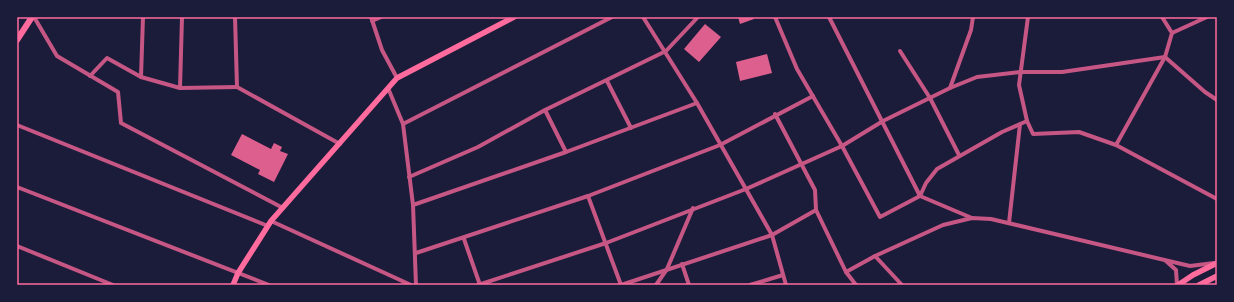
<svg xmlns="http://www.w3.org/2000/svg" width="1234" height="302" font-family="'DejaVu Sans',sans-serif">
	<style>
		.building { fill: #dd5f8e }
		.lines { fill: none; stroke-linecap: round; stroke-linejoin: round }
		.minor { stroke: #c65784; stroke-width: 4 }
		.secondary { stroke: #ff6b9d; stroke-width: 5.5 }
		.primary { stroke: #ff6b9d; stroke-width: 6 }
		.neatline { fill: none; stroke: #ff6b9d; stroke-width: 1.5 }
	</style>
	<rect width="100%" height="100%" fill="#1b1b3a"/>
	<g class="building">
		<polygon points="738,17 753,17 754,19 740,24"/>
		<polygon points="705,24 721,37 699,62 684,49"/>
		<polygon points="767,54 772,73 740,81 736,62"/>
		<polygon points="242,134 271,149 274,143 282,147 280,151 288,154 274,182 258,174 260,170 231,155"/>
	</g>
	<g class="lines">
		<g class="minor">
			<polyline points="34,17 57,56 118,92 121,123 283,208"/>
			<polyline points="235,17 237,87 340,144"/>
			<polyline points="371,17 382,50 397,78"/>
			<polyline points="643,17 697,103 772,235 786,285"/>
			<polyline points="775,17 797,69 842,146 880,217 920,196 926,183 937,169 1002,132 1027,121"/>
			<polyline points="829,17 920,196 972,218"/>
			<polyline points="1028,17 1019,85 1027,121 1033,134 1079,132 1116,145"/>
			<polyline points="1162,17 1172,33 1165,57 1116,145 1217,199"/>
			<polyline points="372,21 381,17"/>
			<polyline points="1172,33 1207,17"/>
			<polyline points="900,51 930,98 959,155"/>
			<polyline points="90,76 107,58 141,77 180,88 237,87"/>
			<polyline points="141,77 143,17"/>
			<polyline points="607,81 631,128"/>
			<polyline points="180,88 182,17"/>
			<polyline points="388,88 403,124 413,205 416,285"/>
			<polyline points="950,88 971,30 973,17"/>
			<polyline points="545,110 566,152"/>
			<polyline points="775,114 815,190 816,210 846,272 856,285"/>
			<polyline points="403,124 612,17"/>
			<polyline points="17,125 268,226"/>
			<polyline points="409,177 478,147 545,110 666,51 698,17"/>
			<polyline points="17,187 269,285"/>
			<polyline points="588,196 621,285"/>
			<polyline points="413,205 566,152 697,103"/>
			<polyline points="271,221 411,285"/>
			<polyline points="1009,223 1020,124"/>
			<polyline points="464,239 480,285"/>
			<polyline points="17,246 113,285"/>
			<polyline points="416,253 588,196 720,145 813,96"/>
			<polyline points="875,256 902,285"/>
			<polyline points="1166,261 1176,270 1177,285"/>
			<polyline points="682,264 689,285"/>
			<polyline points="846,272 875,256 943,225 972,218 991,219 1190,266 1214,263"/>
			<polyline points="478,285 606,243 746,189 842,146 883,121 950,88 977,77 1021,72 1062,72 1165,57 1205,92 1217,100"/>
			<polyline points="621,285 772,235 816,210"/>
			<polyline points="656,285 667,269 693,208"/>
			<polyline points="750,285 783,275"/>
		</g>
		<g class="secondary">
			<polyline points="233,285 238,273 271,221 397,78 514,17"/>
			<polyline points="1178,285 1193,275 1217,263"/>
			<polyline points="1199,285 1217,276"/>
		</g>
		<polyline class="primary" points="17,40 32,17"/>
	</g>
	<rect width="1234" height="302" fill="none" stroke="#1b1b3a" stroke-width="36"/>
	<rect x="18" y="18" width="1198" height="266" class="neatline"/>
</svg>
